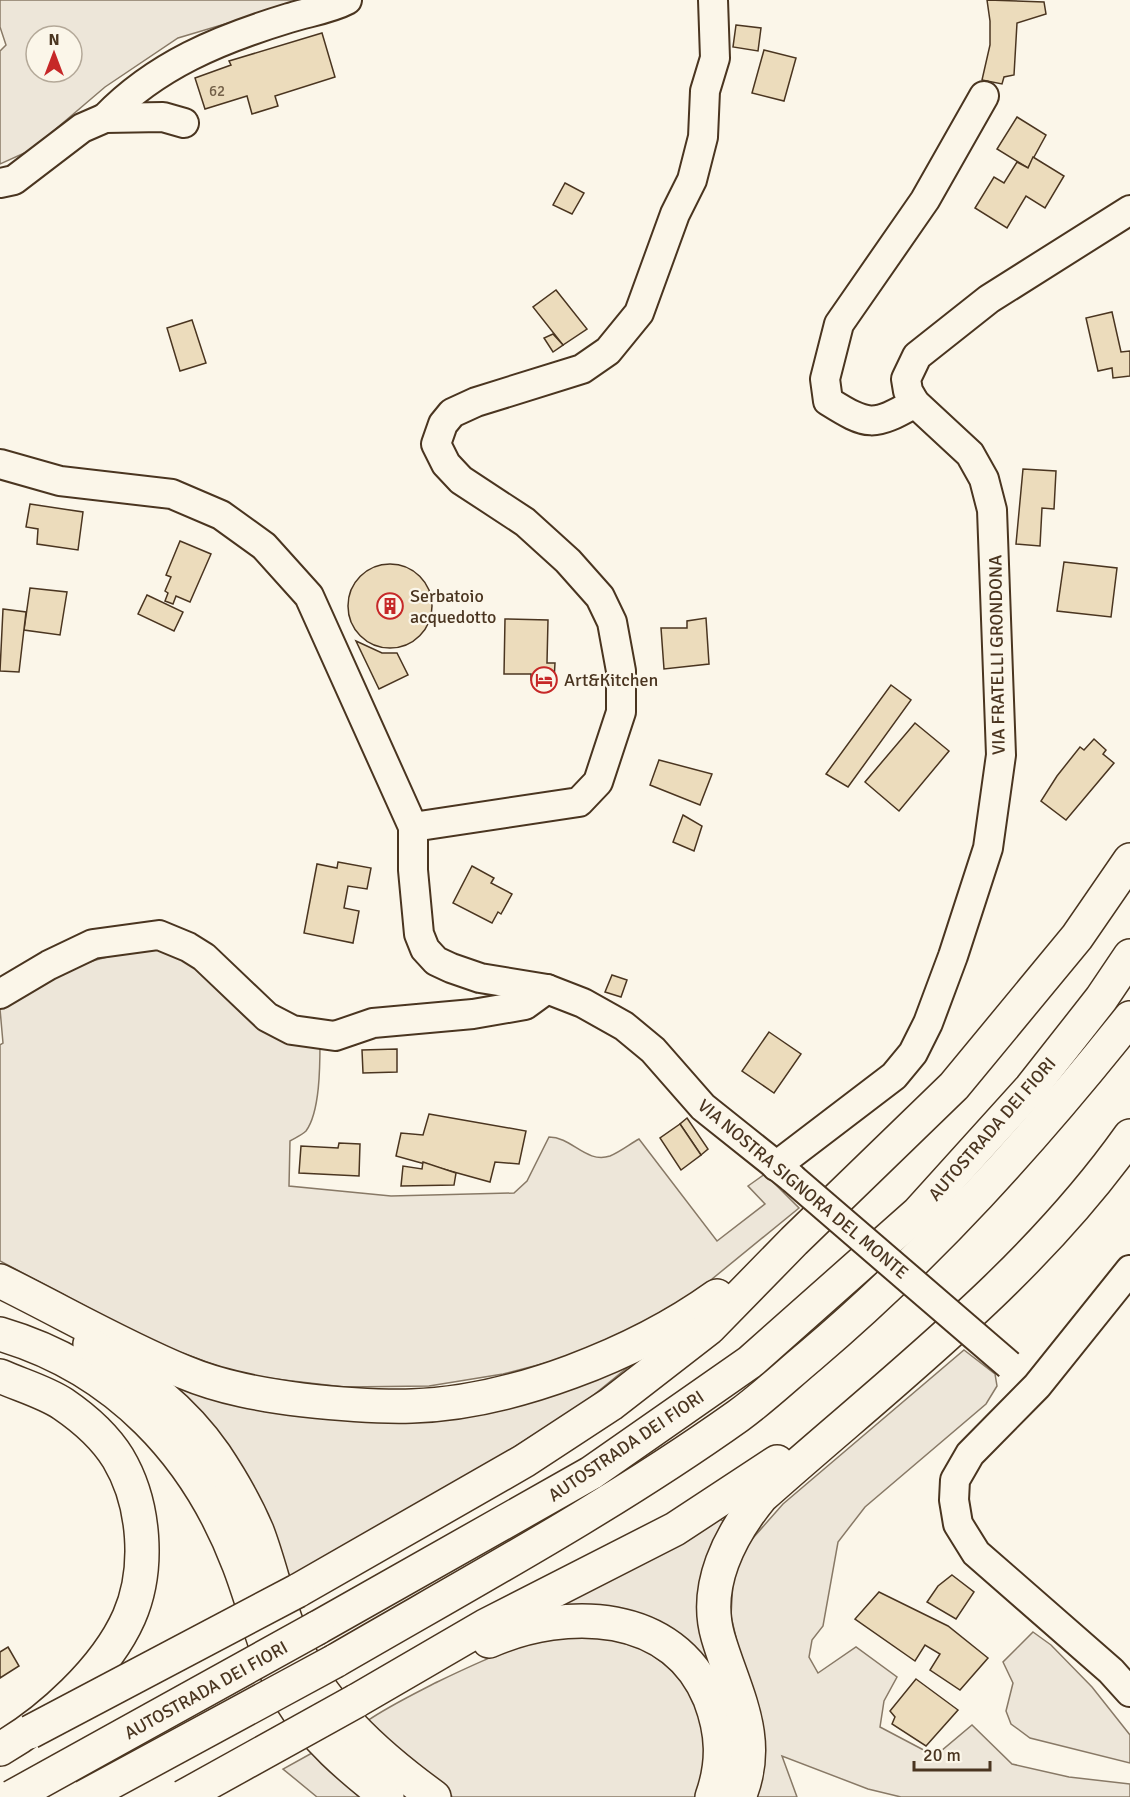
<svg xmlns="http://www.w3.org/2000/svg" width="1130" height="1797" font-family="Signika,sans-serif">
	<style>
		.green { fill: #ede6d9; stroke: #887966; stroke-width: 1.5; fill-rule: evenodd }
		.building { fill: #ecdcbc; stroke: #4a3520; stroke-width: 1.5 }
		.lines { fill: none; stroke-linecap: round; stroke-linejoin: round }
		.minor-casing { stroke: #4a3520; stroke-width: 32 }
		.highway-casing { stroke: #4a3520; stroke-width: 36 }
		.minor { stroke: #fbf6e9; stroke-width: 28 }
		.highway { stroke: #fbf6e9; stroke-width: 33 }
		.minor-bridge-casing { stroke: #4a3520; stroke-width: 32; stroke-linecap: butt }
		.highway-bridge-casing { stroke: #4a3520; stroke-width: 36; stroke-linecap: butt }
		.minor-bridge { stroke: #fbf6e9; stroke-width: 28 }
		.highway-bridge { stroke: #fbf6e9; stroke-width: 33 }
		.labels { text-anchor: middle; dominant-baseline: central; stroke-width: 4.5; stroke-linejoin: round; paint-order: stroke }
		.number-label { font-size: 15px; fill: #725f47 }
		.poi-label { font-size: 18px; fill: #4a3520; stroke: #fbf6e9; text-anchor: start }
		.street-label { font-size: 18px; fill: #4a3520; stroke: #fbf6e9 }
	</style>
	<rect width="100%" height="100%" fill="#fbf6e9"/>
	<g class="green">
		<path d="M0 0H305L178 38 105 87 31 150 0 164V51L6 45 0 27ZM36 36H72V72H36Z"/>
		<path d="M162 947 320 1042C320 1066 320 1112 306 1131 302 1135 295 1138 290 1141L289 1186 391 1196 514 1193 527 1181 549 1137C572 1137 586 1164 610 1156 620 1152 630 1144 639 1139L717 1241 765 1204 748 1186 765 1174 799 1208 690 1297 603 1348 503 1374 429 1386 344 1387 242 1375 155 1343 0 1261V1045L3 1043 0 1009C54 972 96 954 162 947Z"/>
		<polygon points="964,1350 995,1374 997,1386 986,1404 865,1507 838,1542 823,1626 812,1640 809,1657 818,1673 856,1647 897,1677 884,1701 880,1727 935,1756 972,1725 1012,1764 1069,1777 1130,1784 1130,1797 901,1797 868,1789 782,1756 797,1797 753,1797 741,1659 731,1616 733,1581 745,1547 783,1504"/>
		<polygon points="633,1363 580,1406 474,1472 290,1577 265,1513 237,1459 172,1382 297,1414"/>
		<polygon points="719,1518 724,1522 715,1668 560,1610 557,1602"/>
		<polygon points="1033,1632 1051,1645 1092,1687 1130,1735 1130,1763 1030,1738 1011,1724 1006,1711 1013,1683 1003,1662"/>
		<path d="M568 1634 614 1640 645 1650 667 1666 684 1684 699 1707 708 1766 697 1797H453L411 1764 367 1721C389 1706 412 1695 435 1683 481 1661 518 1643 568 1634Z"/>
		<polygon points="312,1753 365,1797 317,1797 283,1769"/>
	</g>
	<g class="building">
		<polygon points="987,0 1044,2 1046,14 1017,23 1014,75 1004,77 1002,84 982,80 990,45 990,21"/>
		<polygon points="736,25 761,28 758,51 733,47"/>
		<polygon points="322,33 335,77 275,96 278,106 252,114 247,96 205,109 195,78 231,65 229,61"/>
		<polygon points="764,50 796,58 784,101 752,93"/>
		<polygon points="1017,117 1046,135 1028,168 997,149"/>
		<polygon points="1033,157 1064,176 1045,208 1026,196 1007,228 975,208 994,177 1004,183 1017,162 1028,168"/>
		<polygon points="565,183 584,193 572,214 553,205"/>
		<polygon points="556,290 587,329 563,345 533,307"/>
		<polygon points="1112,312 1121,352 1130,351 1130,376 1113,378 1112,368 1098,371 1086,318"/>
		<polygon points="192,320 206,363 180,371 167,328"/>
		<polygon points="553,334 563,345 553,352 544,338"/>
		<polygon points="1023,469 1056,471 1054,509 1042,508 1040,546 1016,544"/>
		<polygon points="30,504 83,512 78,550 37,544 38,529 26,527"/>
		<polygon points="180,541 211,554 190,602 176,596 173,604 165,601 168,593 165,591 171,577 166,575"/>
		<polygon points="1064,562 1117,568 1111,617 1057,611"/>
		<circle cx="390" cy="606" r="42"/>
		<polygon points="30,588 67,592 60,635 24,630"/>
		<polygon points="147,595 183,612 174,631 138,614"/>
		<polygon points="3,609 26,612 19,672 0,671"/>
		<polygon points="706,618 709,664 664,669 661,628 687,628 687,621"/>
		<polygon points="505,619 548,620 547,663 555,663 554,680 531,680 531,674 504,674"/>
		<polygon points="356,641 382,653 397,653 408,675 379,689"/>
		<polygon points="891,685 911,700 848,787 826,774"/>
		<polygon points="915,723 949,751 899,811 865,782"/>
		<polygon points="1094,739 1106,750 1103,754 1114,763 1066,820 1041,801 1057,776 1080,747 1084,750"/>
		<polygon points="659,760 712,774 700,805 650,785"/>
		<polygon points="683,815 702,826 694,851 673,842"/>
		<polygon points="338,862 371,868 367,889 348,886 344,908 359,911 353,943 304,933 317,864 337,868"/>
		<polygon points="472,866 494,878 491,883 512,894 501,914 498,912 492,923 453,903"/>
		<polygon points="612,975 627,980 621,997 605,992"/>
		<polygon points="769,1032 801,1054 774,1093 742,1071"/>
		<polygon points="397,1049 397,1072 363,1073 362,1050"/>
		<polygon points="429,1114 526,1131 519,1164 495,1162 490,1182 396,1156 401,1133 423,1135"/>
		<polygon points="687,1118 708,1149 701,1155 680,1124"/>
		<polygon points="680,1124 701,1155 681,1170 660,1138"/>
		<polygon points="339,1143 360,1144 359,1176 299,1173 301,1146 338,1148"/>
		<polygon points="423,1162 456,1173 454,1185 401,1186 403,1166 422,1169"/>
		<polygon points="952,1575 974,1592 956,1619 927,1602 938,1586"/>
		<polygon points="879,1592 948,1626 988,1658 960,1690 930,1670 940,1654 925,1645 915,1661 855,1619"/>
		<polygon points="8,1647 19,1666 0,1678 0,1652"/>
		<polygon points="916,1679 958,1710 926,1746 892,1724 895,1717 890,1711"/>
	</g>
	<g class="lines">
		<g class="minor-casing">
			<g id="minor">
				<path d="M105 118C156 65 220 39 289 18 308 12 330 9 347 0"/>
				<polyline points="0,183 14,180 82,128 105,118 163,117 184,123"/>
				<path d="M915 403C873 427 868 426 828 401L825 379 839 324 925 200 984 96"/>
				<polyline points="0,464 60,481 172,494 221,515 264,546 309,596 413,827 413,870 419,934 425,949 436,961 451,968 480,978 547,989 583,1003 624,1026 653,1050 703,1107 792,1178"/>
				<polyline points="413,827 579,802 598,782 621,712 621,671 612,622 600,597 568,561 525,522 461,480 446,464 436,444 443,424 452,413 476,402 582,369 608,351 639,313 675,214 692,180 703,137 705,91 715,58 713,0"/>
				<polyline points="0,994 49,965 93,944 159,935 188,947 204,957 267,1017 292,1030 335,1036 373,1023 473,1014 525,1005 547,989"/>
				<polyline points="776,1166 894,1076 913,1053 928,1023 953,956 988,848 1001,755 992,510 984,479 970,454 915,403 908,391 906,379 917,356 989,299 1130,210"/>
				<polyline points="1130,1270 1037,1386 970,1454 955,1480 954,1500 958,1524 976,1553 1111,1671 1130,1692"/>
			</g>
		</g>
		<g class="highway-casing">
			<g id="highway">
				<path d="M0 1281C61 1311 121 1346 184 1372 222 1388 263 1395 303 1400 339 1404 376 1407 412 1406 512 1403 636 1354 717 1296"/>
				<path d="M0 1334C116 1368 197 1454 239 1565 256 1609 265 1656 289 1697 313 1737 351 1769 387 1797"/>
				<path d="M90 1344C137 1375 183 1408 215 1455 231 1479 246 1505 257 1531 270 1565 277 1601 291 1635 319 1704 375 1754 434 1797"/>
				<path d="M0 1376C20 1385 45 1392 63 1404 82 1417 105 1437 118 1458 145 1503 150 1569 129 1617 106 1669 48 1722 0 1749"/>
				<polyline points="297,1591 524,1461 611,1404 709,1328 794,1241 954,1086 1077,937 1130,860"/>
				<polyline points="317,1628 591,1473 750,1362 918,1213 1031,1088 1101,999 1130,956"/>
				<path d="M489 1641C567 1607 673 1610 710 1699 723 1733 724 1763 712 1797"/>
				<path d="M335 1661C471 1582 610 1507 738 1416 763 1398 786 1376 810 1356 930 1254 1032 1141 1130 1018"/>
				<polyline points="356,1701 485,1626 675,1529 777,1462"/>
				<path d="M739 1797C764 1738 734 1692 718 1637 703 1586 730 1535 761 1497 890 1382 1029 1278 1130 1136"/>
			</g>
		</g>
		<use href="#minor" class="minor"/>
		<use href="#highway" class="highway"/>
		<g class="minor-bridge-casing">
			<polyline id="minor-bridge" points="793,1179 1009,1365"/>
		</g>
		<g class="highway-bridge-casing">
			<g id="highway-bridge">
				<polyline points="30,1732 297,1591"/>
				<polyline points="12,1797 317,1628"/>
				<polyline points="84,1797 335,1661"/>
				<polyline points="183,1797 356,1701"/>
			</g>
		</g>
		<use href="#minor-bridge" class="minor-bridge"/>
		<use href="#highway-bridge" class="highway-bridge"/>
	</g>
	<defs>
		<g id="building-ring" transform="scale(1.35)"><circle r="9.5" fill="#fbf6e9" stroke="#c62828" stroke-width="1.5"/><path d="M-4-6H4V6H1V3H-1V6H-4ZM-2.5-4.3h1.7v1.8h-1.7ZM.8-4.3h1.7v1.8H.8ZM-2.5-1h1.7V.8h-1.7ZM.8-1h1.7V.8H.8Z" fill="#c62828"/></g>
		<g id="hotel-ring" transform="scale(1.35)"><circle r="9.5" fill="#fbf6e9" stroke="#c62828" stroke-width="1.5"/><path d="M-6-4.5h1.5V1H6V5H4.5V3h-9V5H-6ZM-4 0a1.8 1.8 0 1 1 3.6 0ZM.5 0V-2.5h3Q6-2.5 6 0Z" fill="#c62828"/></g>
	</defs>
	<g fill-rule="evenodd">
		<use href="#building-ring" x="390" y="606"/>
		<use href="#hotel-ring" x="544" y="680"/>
	</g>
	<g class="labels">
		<g class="number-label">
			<text x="217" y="91">62</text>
		</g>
		<g class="poi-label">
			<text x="410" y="596">Serbatoio<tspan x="410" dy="21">acquedotto</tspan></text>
			<text x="564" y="680">Art&amp;Kitchen</text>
		</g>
		<g class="street-label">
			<text transform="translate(997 655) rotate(-91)">VIA FRATELLI GRONDONA</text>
			<text transform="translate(992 1129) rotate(-49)">AUTOSTRADA DEI FIORI</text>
			<text transform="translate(803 1189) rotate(40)">VIA NOSTRA SIGNORA DEL MONTE</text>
			<text transform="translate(626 1446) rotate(-34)">AUTOSTRADA DEI FIORI</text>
			<text transform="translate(206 1690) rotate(-29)">AUTOSTRADA DEI FIORI</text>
		</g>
	</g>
	<g transform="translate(54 54)"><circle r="28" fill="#fbf6e9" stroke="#b4a999" stroke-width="1.5"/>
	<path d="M0-4.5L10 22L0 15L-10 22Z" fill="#c62828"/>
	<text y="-9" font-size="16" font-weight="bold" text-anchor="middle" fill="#4a3520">N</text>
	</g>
	<path d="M914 1761v9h76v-9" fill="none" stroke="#4a3520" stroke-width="3"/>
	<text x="923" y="1761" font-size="18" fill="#4a3520" stroke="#fbf6e9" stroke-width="4.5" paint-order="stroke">20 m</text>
</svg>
